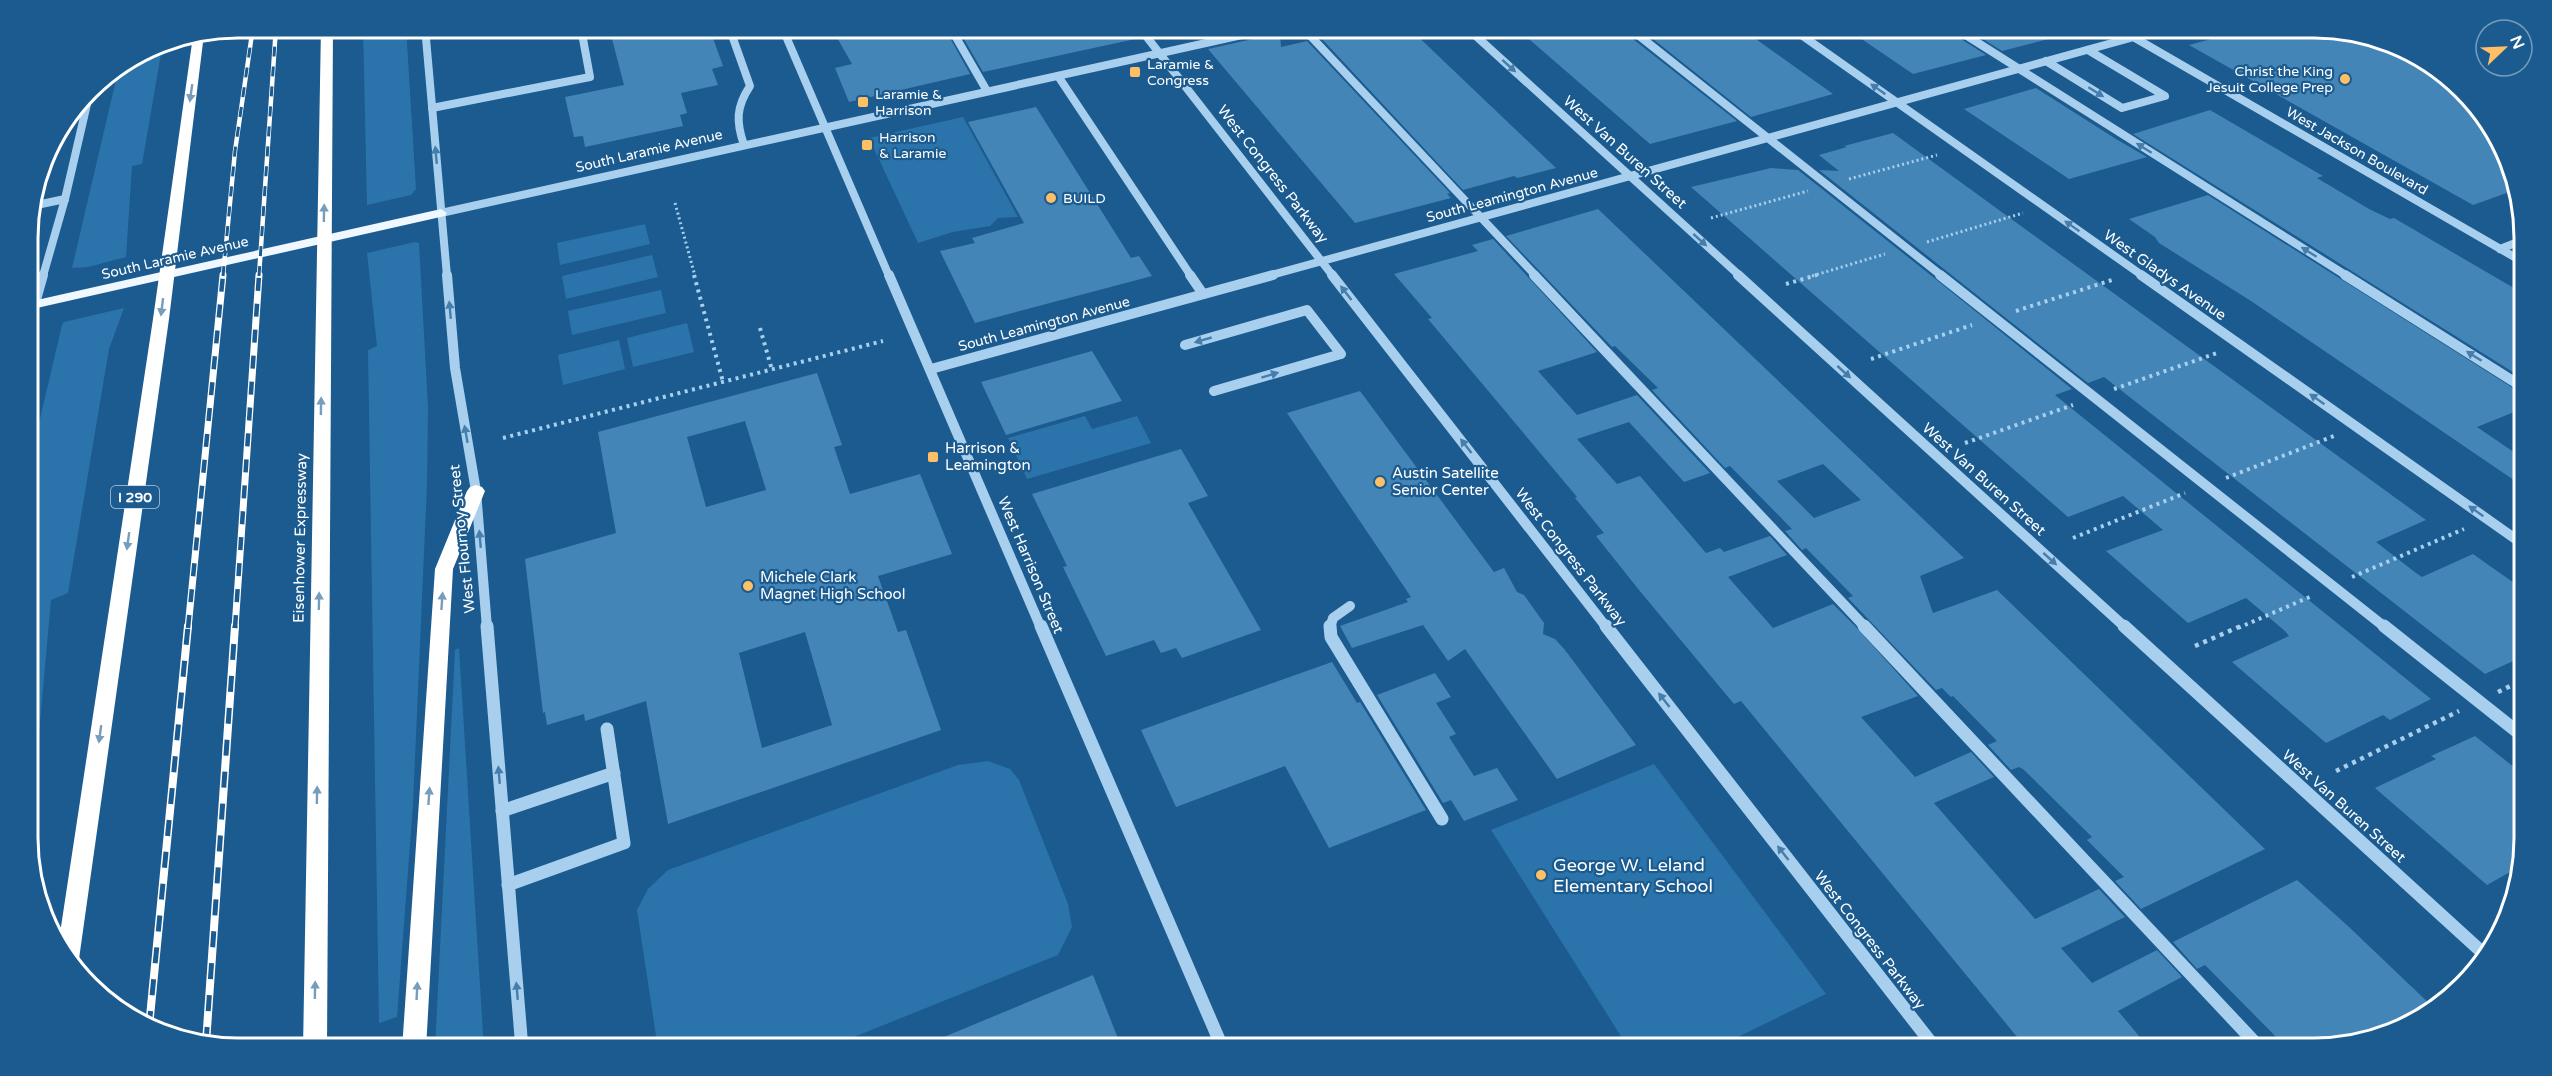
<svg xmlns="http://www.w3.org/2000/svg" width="2552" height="1076" font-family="'Varela Round',sans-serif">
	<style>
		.green { fill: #2b74ab }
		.building { fill: #4485b7; fill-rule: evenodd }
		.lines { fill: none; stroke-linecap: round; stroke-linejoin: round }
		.path-far2 { stroke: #a8d0ee; stroke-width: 3; stroke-dasharray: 2 3; stroke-linecap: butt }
		.path-far1 { stroke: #a8d0ee; stroke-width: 4; stroke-dasharray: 3 4.5; stroke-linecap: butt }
		.path { stroke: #a8d0ee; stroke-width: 4.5; stroke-dasharray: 4 5; stroke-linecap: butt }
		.minor-far2 { stroke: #a8d0ee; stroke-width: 8 }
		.minor-far1 { stroke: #a8d0ee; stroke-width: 10 }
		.minor { stroke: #a8d0ee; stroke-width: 13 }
		.major { fill: #eff7ff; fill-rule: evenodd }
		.highway { fill: #fff; fill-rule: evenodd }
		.rail-far2-casing { stroke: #fff; stroke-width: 4.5 }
		.rail-far1-casing { stroke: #fff; stroke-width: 7 }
		.rail-casing { stroke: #fff; stroke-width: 8 }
		.rail-far2 { stroke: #1b5b8f; stroke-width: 3; stroke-dasharray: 10; stroke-linecap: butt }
		.rail-far1 { stroke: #1b5b8f; stroke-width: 4.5; stroke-dasharray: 13; stroke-linecap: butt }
		.rail { stroke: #1b5b8f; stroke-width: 5; stroke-dasharray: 16; stroke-linecap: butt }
		.oneway { fill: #457eac }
		.oneway2 { fill: #769dbc }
		.poi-dot { fill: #ffc065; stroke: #1b5b8f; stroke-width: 2 }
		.labels { text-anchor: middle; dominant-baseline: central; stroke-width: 4.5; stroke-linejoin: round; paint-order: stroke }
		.far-poi-label { font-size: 14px; fill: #fff; stroke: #1b5b8f; text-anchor: start }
		.far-street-label { font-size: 14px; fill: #fff; stroke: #1b5b8f }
		.shield { fill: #1b5b8f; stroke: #bbcedd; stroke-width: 1.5 }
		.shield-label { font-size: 14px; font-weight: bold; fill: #fff }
		.street-label { font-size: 15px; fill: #fff; stroke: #1b5b8f }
		.poi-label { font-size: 15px; fill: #fff; stroke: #1b5b8f; text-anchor: start }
		.near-poi-label { font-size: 18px; fill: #fff; stroke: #1b5b8f; text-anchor: start }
		.rim { fill: none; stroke: #fff; stroke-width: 3 }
	</style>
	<rect width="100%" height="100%" fill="#1b5b8f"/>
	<g class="green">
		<polygon points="363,27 406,27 416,189 411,195 367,205"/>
		<polygon points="163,42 142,164 132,166 126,257 88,267 72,268 119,67 157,43"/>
		<polygon points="963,117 1018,217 998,218 990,226 953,232 918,243 869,138"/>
		<polygon points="645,224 650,244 560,265 557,243"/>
		<polygon points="415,242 419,243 428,407 427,484 413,804 397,1017 379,1023 368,350 377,346 367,253"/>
		<polygon points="652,255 658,277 566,299 562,276"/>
		<polygon points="661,290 666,313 572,335 568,311"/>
		<polygon points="124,308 109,349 68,593 51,600 38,744 29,803 28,470 62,325 64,322"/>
		<polygon points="687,323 694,352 633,367 627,338"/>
		<polygon points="619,340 625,369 563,385 558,355"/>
		<polygon points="1085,416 1092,429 1137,416 1151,443 1027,479 1008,438"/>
		<polygon points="459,648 484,1049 435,1049 455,650"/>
		<polygon points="988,761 1010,769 1019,780 1068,904 1072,927 1058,955 824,1049 658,1049 637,910 648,889 668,870 958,765"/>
		<polygon points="1654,764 1826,994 1713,1049 1629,1049 1491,830"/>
	</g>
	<g class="building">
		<polygon points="623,27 709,27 723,66 712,69 718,85 681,93 687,113 680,115 683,126 585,147 583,136 574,137 565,97 624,85 611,35 625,33"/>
		<polygon points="831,27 944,27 970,74 849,102 835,68 852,64"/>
		<polygon points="957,27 1133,27 1140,38 983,72"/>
		<polygon points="1190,27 1250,27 1200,38"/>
		<polygon points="1371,27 1408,27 1556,168 1517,178 1514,176 1463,190 1321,38"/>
		<polygon points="1515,27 1622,27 1624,32 1737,121 1650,144"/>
		<polygon points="1638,27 1739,27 1833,94 1751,117"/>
		<polygon points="1844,27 1947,27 1950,32 1986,55 1913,74"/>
		<polygon points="1964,27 2063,27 2064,35 2002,51"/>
		<polygon points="2281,27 2314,27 2395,43 2482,110 2515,190 2473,205 2189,45 2233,33 2242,38"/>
		<polygon points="1280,33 1281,47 1307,41 1450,193 1447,194 1451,198 1355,223 1208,49"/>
		<polygon points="2036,88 2116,139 2147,157 2069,179 1964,109"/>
		<polygon points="1036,107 1131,258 1139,256 1152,276 975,323 940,251 975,243 972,238 1024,223 968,122"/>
		<polygon points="2210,110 2323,176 2317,178 2369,209 2390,219 2394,218 2519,291 2523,295 2524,379 2133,134"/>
		<polygon points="1893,133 2426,520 2376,542 2416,573 2422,577 2473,554 2524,590 2524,656 2485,674 2104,377 2088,383 1819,170 1839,171 1819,155 1847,147 1844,146"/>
		<polygon points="1771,168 1798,170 1933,277 2072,389 2055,395 2431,699 2390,720 2383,715 2326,743 2232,662 2289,636 2285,631 2246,598 2188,623 2106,551 2163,530 2123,496 2068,517 1691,187"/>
		<polygon points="2208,195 2524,395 2524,408 2477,427 2524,459 2524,487 2251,301 2159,243 2155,237 2129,219"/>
		<path d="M1598 209 1964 558 1920 576 1933 613 1997 590 2265 849 2141 909 2115 881 2124 877 2087 840 2092 837 2023 769 2019 767 2011 770 1988 745 1997 741 1953 696 1951 697 1942 688 1936 690 1848 598 1853 596 1806 548 1802 550 1785 531 1792 529 1730 466 1725 468 1652 390 1658 388 1615 346 1612 347 1506 236ZM1823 464 1861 500 1814 518 1777 481Z"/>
		<polygon points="1493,239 1597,352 1538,371 1577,415 1637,395 1710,473 1684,482 1629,422 1577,439 1617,484 1640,476 1706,553 1720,548 1724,552 1770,536 1787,555 1728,577 1773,628 1833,604 1856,627 1918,696 1861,717 1915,777 1971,752 1994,777 1934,803 2035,919 2099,889 2125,917 2061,948 2092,983 2157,950 2182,977 2118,1011 2150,1049 2027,1049 1741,701 1734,704 1639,590 1596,536 1604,533 1575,498 1577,497 1428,319 1432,318 1394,274 1478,251 1472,245"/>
		<polygon points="1092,351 1122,401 1006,435 981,382"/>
		<path d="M817 373 842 445 834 447 850 494 920 474 952 554 878 576 898 632 906 630 941 730 668 824 646 701 585 721 584 714 547 725 545 712 543 713 525 559 616 533 598 432ZM745 421 766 490 706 507 687 437ZM805 632 832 725 762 748 739 653Z"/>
		<polygon points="1360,391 1494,572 1504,568 1517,592 1524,595 1544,623 1543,634 1555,639 1565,650 1636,745 1557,779 1465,649 1448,661 1423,625 1352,648 1340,626 1408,602 1406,599 1411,597 1287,413"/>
		<polygon points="1181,449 1208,496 1188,503 1261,630 1182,658 1176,648 1161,653 1154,640 1106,656 1063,567 1067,566 1032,494"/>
		<polygon points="1332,662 1357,703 1360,702 1426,810 1329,848 1285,766 1176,807 1141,730"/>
		<polygon points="1435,673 1451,697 1436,703 1456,734 1449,737 1474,776 1497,768 1518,800 1464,821 1451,800 1443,803 1377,695"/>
		<polygon points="2475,736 2525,776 2525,839 2519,867 2487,885 2375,788 2436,759 2431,756"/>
		<polygon points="2297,880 2349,927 2435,1009 2382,1038 2328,1049 2288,1049 2205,965 2197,969 2173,942"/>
		<polygon points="1093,975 1119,1041 1101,1049 915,1049"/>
	</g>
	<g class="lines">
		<g class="path-far2">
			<polyline points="1849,179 1937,155"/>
			<polyline points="675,203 695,276"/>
			<polyline points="1711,218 1808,191"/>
			<polyline points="1927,242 2023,213"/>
			<polyline points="1812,276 1885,254"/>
		</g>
		<g class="path-far1">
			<polyline points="694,275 723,382"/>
			<polyline points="1786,284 1817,275"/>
			<polyline points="2016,311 2115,279"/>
			<polyline points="760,328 772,370"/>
			<polyline points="1871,359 1972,325"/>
			<polyline points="2114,389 2217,353"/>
			<polyline points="503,438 883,341"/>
			<polyline points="1965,443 2073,405"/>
			<polyline points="2226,478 2334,436"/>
			<polyline points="2073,538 2185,493"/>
			<polyline points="2352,577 2464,529"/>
			<polyline points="2238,628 2312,596"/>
		</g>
		<g class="path">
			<polyline points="2195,646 2241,626"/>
			<polyline points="2498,692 2525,679"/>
			<polyline points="2336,771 2459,711"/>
			<polyline points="2499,915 2511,909"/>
		</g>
		<g class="minor-far2">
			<polyline points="425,27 447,276"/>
			<path d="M729 27 750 86C736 107 736 122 744 145"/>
			<polyline points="782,27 889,276"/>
			<polyline points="950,27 987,91"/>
			<polyline points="1139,27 1333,276"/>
			<polyline points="1302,27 1536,276"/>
			<polyline points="1466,27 1740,276"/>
			<polyline points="1628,27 1942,276"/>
			<polyline points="1790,27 2143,276"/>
			<polyline points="1953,27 2347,276"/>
			<polyline points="2116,27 2523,262"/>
			<polyline points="785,33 813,27"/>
			<polyline points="2046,61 2122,108 2165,96 2088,50"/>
			<polyline points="1058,76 1191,276"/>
			<polyline points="432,108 590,77 581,28 585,27"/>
			<polyline points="32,206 65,199"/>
			<polyline points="441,213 1278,27"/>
			<polyline points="2500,249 2523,240"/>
			<polyline points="43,276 65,199 90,91"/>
			<polyline points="1268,276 2170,27"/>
		</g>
		<g class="minor-far1">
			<polyline points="447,275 455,368 476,491 487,628"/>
			<polyline points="889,275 1041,628"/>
			<polyline points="1190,275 1203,294"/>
			<polyline points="1332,275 1607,628"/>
			<polyline points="1534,275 1866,628"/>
			<polyline points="1738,275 2126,628"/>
			<polyline points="1940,275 2386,628"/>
			<polyline points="2141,275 2524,545"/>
			<polyline points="2345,275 2524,388"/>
			<polyline points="28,328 43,275"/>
			<polyline points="1185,345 1307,310 1341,354 1214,391"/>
			<polyline points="931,369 1273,275"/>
			<polyline points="1330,628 1333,618 1350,606"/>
		</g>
		<g class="minor">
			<polyline points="487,626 522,1049"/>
			<polyline points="1041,626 1223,1049"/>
			<polyline points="1330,626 1331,637 1442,819"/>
			<polyline points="1606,626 1936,1049"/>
			<polyline points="1864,626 2261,1049"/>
			<polyline points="2124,626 2483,953"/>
			<polyline points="2384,626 2525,738"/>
			<polyline points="502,811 614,773"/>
			<polyline points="508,885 624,843 607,729"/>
		</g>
		<polygon class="major" points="441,209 447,213 445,216 28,310 28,302"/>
		<g class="highway">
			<polygon points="321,27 333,27 327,1049 303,1049"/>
			<polygon points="204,34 169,319 79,959 76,967 72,968 59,940 153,319 193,36"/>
			<polygon points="476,485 482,487 485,491 453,569 426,1049 402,1049 435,569 467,491 470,487"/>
		</g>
		<g class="rail-far2-casing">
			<g id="rail-far2">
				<polyline points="223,276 235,151 253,27"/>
				<polyline points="259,276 276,27"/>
			</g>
		</g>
		<g class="rail-far1-casing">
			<g id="rail-far1">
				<polyline points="188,628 223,275"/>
				<polyline points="235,628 259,275"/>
			</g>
		</g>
		<g class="rail-casing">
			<g id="rail">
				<polyline points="149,1027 188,626"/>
				<polyline points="206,1043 235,626"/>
			</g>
		</g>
		<use href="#rail-far2" class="rail-far2"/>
		<use href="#rail-far1" class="rail-far1"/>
		<use href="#rail" class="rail"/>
	</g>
	<defs><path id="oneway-solid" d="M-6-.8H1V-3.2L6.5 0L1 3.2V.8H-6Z" transform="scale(1.5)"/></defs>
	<g class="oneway">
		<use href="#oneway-solid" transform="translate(1509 66) rotate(42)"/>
		<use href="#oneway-solid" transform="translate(1878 89) rotate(-145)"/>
		<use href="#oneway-solid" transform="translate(2096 92) rotate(32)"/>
		<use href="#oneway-solid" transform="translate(2144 148) rotate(-148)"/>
		<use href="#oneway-solid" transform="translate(436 155) rotate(-95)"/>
		<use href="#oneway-solid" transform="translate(2072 226) rotate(-145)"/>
		<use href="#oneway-solid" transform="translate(1700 240) rotate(42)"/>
		<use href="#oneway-solid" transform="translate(2309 252) rotate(-148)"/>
		<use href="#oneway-solid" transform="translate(1346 293) rotate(-128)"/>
		<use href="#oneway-solid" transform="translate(450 310) rotate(-95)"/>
		<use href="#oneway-solid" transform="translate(1203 340) rotate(164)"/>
		<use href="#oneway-solid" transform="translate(2474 356) rotate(-148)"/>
		<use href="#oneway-solid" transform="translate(1844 372) rotate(42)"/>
		<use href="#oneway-solid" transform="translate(1270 375) rotate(-17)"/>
		<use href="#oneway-solid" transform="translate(2317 399) rotate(-145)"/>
		<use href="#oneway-solid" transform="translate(466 434) rotate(-100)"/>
		<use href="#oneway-solid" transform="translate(1466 446) rotate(-128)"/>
		<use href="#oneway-solid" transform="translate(2476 511) rotate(-145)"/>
		<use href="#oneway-solid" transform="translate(480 539) rotate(-95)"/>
		<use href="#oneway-solid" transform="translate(2050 559) rotate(42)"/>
		<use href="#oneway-solid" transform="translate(1664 700) rotate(-128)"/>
		<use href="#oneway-solid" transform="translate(499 775) rotate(-95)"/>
		<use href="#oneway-solid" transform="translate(1783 853) rotate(-128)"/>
		<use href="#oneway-solid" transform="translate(517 991) rotate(-95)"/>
	</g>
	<g class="oneway2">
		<use href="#oneway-solid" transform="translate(191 93) rotate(98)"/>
		<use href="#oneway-solid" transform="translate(324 213) rotate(-89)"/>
		<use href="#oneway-solid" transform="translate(162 307) rotate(97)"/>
		<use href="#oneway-solid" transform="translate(321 406) rotate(-89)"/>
		<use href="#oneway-solid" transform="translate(128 541) rotate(98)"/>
		<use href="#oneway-solid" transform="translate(319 601) rotate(-89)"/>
		<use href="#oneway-solid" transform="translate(442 601) rotate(-86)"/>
		<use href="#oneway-solid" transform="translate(100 734) rotate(98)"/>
		<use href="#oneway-solid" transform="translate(317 795) rotate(-89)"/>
		<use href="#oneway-solid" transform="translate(429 796) rotate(-86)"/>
		<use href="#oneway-solid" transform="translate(315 990) rotate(-89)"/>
		<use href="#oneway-solid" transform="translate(417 991) rotate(-87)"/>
	</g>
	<g class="poi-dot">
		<rect x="1129" y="66" width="12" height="12" rx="3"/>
		<circle cx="2345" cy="79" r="6"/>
		<rect x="857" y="96" width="12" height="12" rx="3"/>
		<rect x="861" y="139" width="12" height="12" rx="3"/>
		<circle cx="1051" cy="198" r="6"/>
		<rect x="927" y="451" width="12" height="12" rx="3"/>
		<circle cx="1380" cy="482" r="6"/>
		<circle cx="748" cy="586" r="6"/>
		<circle cx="1541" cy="875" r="6"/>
	</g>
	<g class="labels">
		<g class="far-poi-label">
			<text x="1147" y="64">Laramie &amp;<tspan x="1147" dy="16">Congress</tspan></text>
			<text x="2333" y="71" text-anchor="end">Christ the King<tspan x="2333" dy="16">Jesuit College Prep</tspan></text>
			<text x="875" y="94">Laramie &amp;<tspan x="875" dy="16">Harrison</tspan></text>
			<text x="879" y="137">Harrison<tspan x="879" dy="16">&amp; Laramie</tspan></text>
			<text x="1063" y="198">BUILD</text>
		</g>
		<g class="far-street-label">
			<text transform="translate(649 151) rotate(-13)">South Laramie Avenue</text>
			<text transform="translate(2357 151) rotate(30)">West Jackson Boulevard</text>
			<text transform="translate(1512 195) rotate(-15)">South Leamington Avenue</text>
			<text transform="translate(175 258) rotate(-13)">South Laramie Avenue</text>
			<text transform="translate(1044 324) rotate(-15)">South Leamington Avenue</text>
		</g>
		<rect class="shield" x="111" y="486" width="48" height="22" rx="4.5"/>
		<g class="shield-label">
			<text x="135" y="497">I 290</text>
		</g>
		<g class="street-label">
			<text transform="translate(1625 152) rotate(42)">West Van Buren Street</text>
			<text transform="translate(1273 174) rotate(52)">West Congress Parkway</text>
			<text transform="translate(2165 275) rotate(35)">West Gladys Avenue</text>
			<text transform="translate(1984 479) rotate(42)">West Van Buren Street</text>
			<text transform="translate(300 538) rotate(-89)">Eisenhower Expressway</text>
			<text transform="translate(462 539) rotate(-96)">West Flournoy Street</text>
			<text transform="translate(1571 557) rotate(52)">West Congress Parkway</text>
			<text transform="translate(1031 565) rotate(67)">West Harrison Street</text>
			<text transform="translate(2344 806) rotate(42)">West Van Buren Street</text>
			<text transform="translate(1870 940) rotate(52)">West Congress Parkway</text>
		</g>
		<g class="poi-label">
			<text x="945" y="448">Harrison &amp;<tspan x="945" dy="17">Leamington</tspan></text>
			<text x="1392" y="473">Austin Satellite<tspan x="1392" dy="17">Senior Center</tspan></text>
			<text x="760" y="577">Michele Clark<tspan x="760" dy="17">Magnet High School</tspan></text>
		</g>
		<g class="near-poi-label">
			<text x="1553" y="865">George W. Leland<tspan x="1553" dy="21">Elementary School</tspan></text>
		</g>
	</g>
	<path d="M0 0H2552V1076H0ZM238 38H2314A200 200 0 0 1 2514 238V838A200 200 0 0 1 2314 1038H238A200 200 0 0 1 38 838V238A200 200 0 0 1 238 38Z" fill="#1b5b8f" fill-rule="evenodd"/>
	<path class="rim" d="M238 38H2314A200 200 0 0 1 2514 238V838A200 200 0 0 1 2314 1038H238A200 200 0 0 1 38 838V238A200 200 0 0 1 238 38Z"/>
	<g transform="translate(2504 48) rotate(67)"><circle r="28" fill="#1b5b8f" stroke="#769dbc" stroke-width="1.5"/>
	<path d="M0-4.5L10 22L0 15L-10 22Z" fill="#ffc065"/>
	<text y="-9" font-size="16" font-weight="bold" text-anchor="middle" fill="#ffffff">N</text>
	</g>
</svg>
